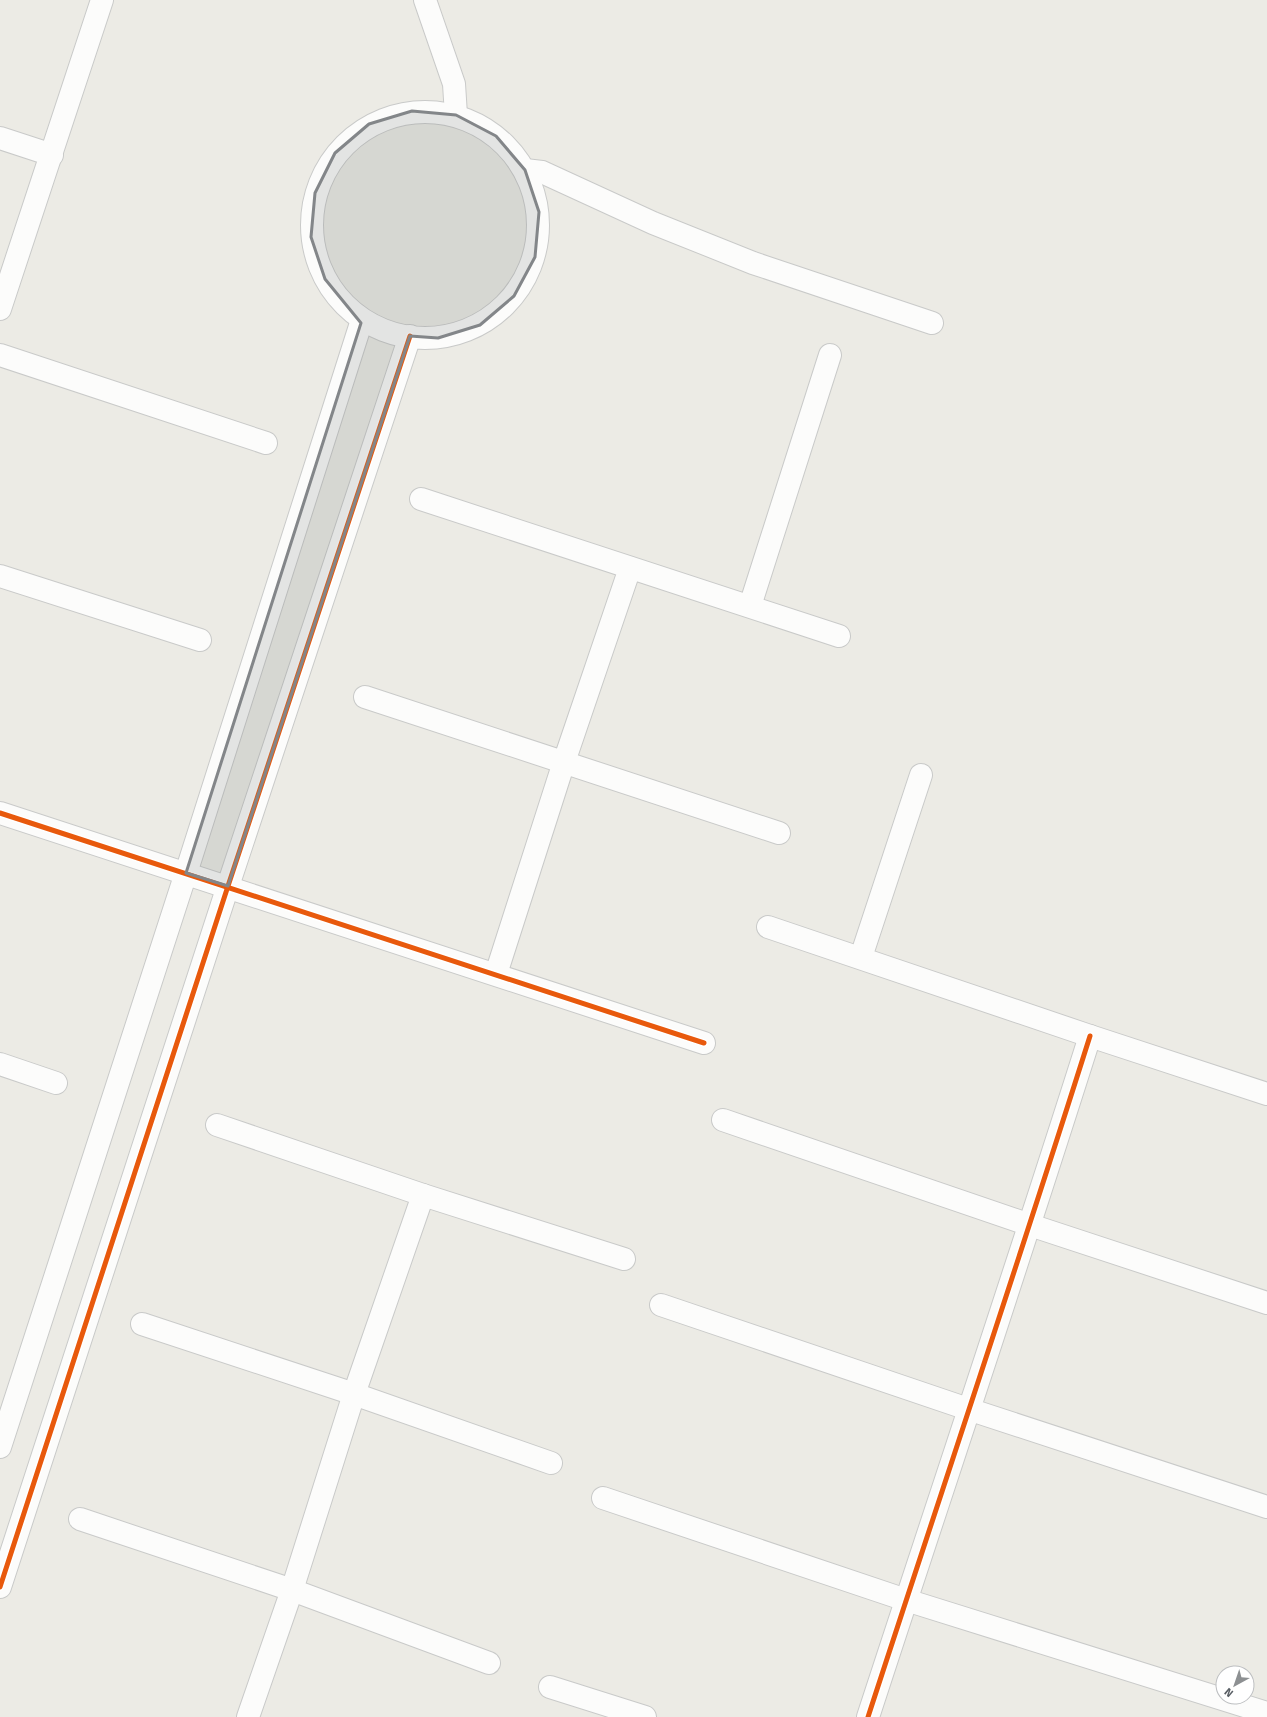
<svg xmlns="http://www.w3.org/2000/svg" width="1267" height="1717" font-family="'Fira Sans',sans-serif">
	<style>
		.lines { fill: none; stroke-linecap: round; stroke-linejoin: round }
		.minor-casing { stroke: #c9cac9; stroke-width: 24 }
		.minor { stroke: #fcfcfb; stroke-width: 22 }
		.cycleway-casing { stroke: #fff; stroke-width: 8 }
		.cycleway { stroke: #e8590c; stroke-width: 5 }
		.marked { fill: #838689; fill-opacity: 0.2; stroke: #838689; stroke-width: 3; stroke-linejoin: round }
	</style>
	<rect width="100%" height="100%" fill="#ecebe5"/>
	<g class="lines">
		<g class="minor-casing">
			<g id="minor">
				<polyline points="425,0 454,84 456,115"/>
				<circle cx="425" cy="225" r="113"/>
				<polyline points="0,138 52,155"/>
				<polyline points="525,170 542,172 653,223 753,263 932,323"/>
				<polyline points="0,309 102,0"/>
				<polyline points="0,355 266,443"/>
				<polyline points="421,499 839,636"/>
				<polyline points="0,576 200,640"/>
				<polyline points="750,606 830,355"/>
				<polyline points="365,697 779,833"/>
				<polyline points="0,813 704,1043"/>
				<polyline points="768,927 1090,1036 1267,1094"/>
				<polyline points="861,957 921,775"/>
				<polyline points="496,974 564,762 630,568"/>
				<polyline points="0,1064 56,1083"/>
				<polyline points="723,1120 1030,1225 1267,1303"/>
				<polyline points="217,1125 423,1195 624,1259"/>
				<polyline points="661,1305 968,1409 1267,1507"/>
				<polyline points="142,1324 354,1394 551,1463"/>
				<polyline points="0,1447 186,873 361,323"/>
				<polyline points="603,1498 906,1600 1267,1713"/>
				<polyline points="80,1519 292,1590 489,1663"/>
				<polyline points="0,1587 228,886 410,336"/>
				<polyline points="550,1687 645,1717"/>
				<polyline points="248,1717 292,1590 354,1394 423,1195"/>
				<path d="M868 1717C942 1490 1018 1264 1090 1036"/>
			</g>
		</g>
		<use href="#minor" class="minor"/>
		<g class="cycleway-casing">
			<g id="cycleway">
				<polyline points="0,813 704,1043"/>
				<polyline points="0,1587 228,886 410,336"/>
				<path d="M868 1717C942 1490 1018 1264 1090 1036"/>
			</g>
		</g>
		<use href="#cycleway" class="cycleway"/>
	</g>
	<path class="marked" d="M412 111 456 115 496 136 525 170 539 212 535 257 514 296 480 325 438 338 410 336 228 886 186 873 361 323 325 279 311 237 315 193 335 153 369 124Z"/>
	<g transform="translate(1235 1685) rotate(220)"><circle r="19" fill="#ffffff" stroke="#bdbfc1"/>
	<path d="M0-3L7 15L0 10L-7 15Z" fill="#8d9092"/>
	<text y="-6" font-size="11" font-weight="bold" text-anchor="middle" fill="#5a5f65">N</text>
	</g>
</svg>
